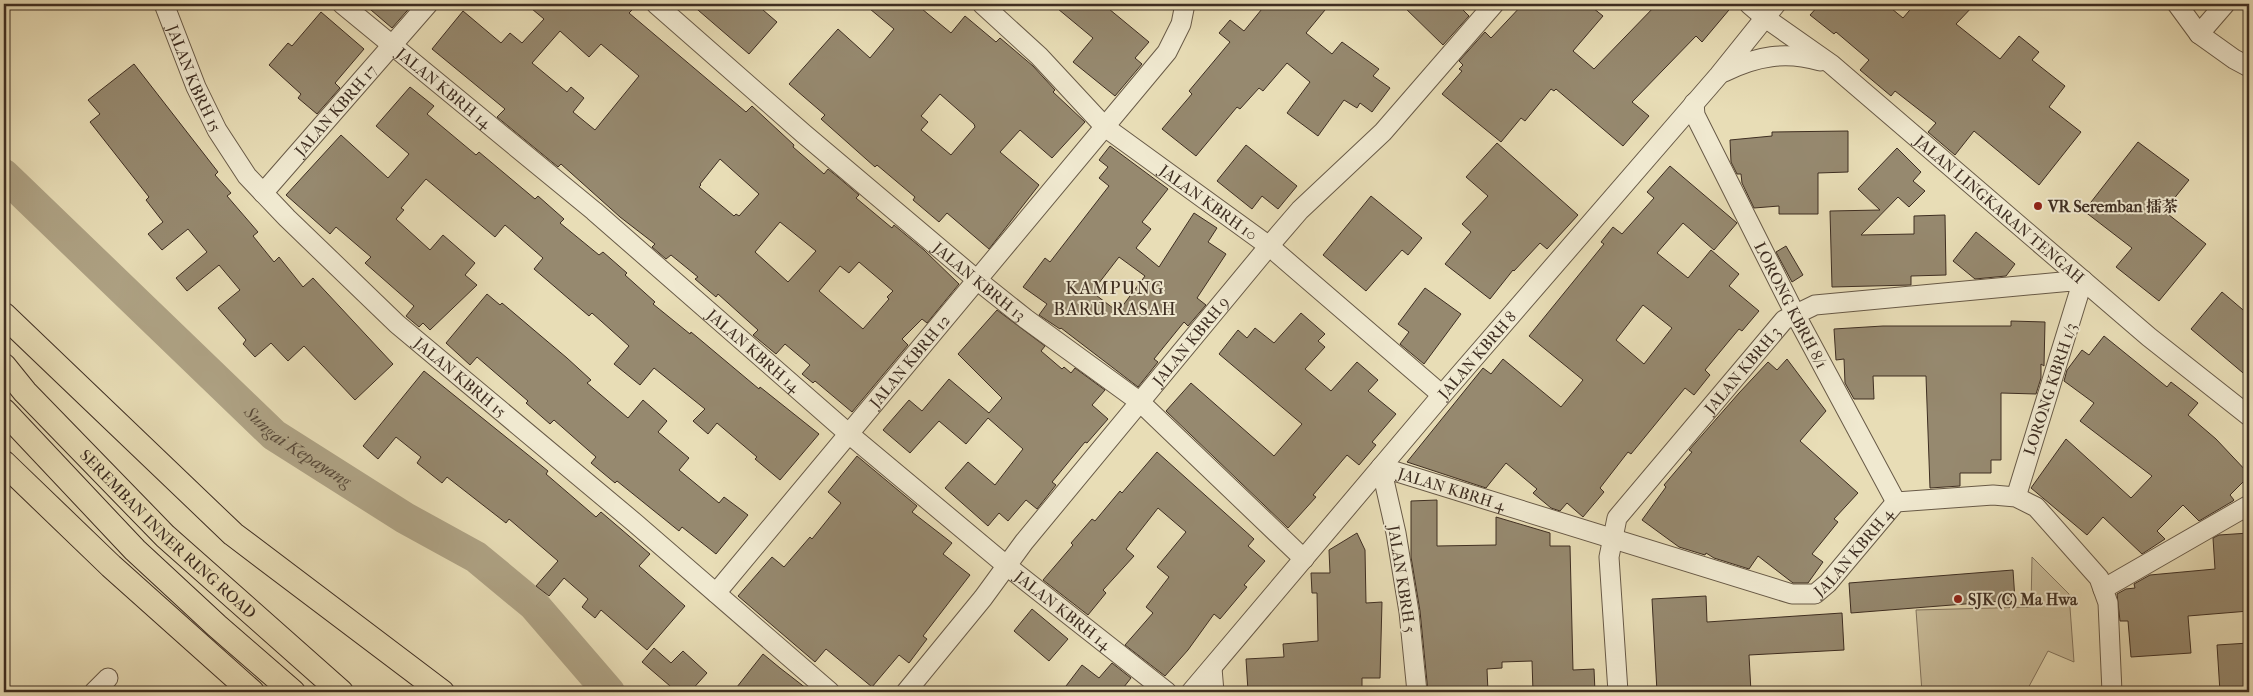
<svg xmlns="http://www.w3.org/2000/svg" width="2253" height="696" font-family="'IM FELL French Canon','Noto Serif SC',serif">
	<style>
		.green { fill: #cbbf9d; stroke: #847660 }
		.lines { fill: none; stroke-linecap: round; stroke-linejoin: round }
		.river { stroke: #aea284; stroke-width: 32 }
		.building { fill: #96896f; stroke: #3e2e22; fill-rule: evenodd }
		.minor-casing { stroke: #685a47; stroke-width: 21 }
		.major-casing { stroke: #3e2e22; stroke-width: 26 }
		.minor { stroke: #f0e9d0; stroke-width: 19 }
		.major { stroke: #e8ddb6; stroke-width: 24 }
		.poi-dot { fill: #8f2418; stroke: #f0e9d0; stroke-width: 2 }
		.labels { text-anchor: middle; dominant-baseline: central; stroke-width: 4; stroke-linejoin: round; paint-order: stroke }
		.street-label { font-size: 16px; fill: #3e2e22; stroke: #f0e9d0 }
		.poi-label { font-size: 16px; font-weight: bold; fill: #3e2e22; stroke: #f0e9d0; text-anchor: start }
		.neighbourhood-label { font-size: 18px; letter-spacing: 1px; fill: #3e2e22; stroke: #f0e9d0 }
		.water-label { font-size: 18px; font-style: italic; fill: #5a4b3a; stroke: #f0e9d0 }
	</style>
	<rect width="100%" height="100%" fill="#e8ddb6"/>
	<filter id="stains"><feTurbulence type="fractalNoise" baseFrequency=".004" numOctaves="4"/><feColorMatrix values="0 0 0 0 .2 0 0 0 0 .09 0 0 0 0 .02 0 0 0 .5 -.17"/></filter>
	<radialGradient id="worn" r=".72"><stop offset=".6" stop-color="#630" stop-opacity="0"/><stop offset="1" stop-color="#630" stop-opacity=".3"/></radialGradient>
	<polygon class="green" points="2032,557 2069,594 2074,662 2048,651 2026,692 1922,692 1916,610 2031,607"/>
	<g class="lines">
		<path class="river" id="s1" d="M4 175 274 435 405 518 476 557 534 605 609 692"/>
	</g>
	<g class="building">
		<polygon points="364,4 413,4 392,28"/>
		<path d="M526 4H638L629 13 746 112 752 106 794 145 793 147 824 174 828 169 838 177 859 195 856 198 892 228 894 225 924 250 959 284 927 323 922 319 902 339 908 345 852 412 815 381 813 383 802 374 810 365 785 344 776 354 753 335 758 330 718 294 716 297 695 279 698 277 671 255 666 259 652 247 655 244 620 217 561 164 558 167 497 117 505 109 432 49 463 11 501 43 510 33 522 43 544 19ZM560 31 589 57 601 44 639 76 595 130 573 112 584 98 571 87 567 92 532 63ZM720 159 759 194 739 216 736 214 734 216 699 187 701 185 700 184ZM780 222 816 251 788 282 755 252ZM859 262 893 291 887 297 889 299 863 329 819 291 840 266 849 273Z"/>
		<polygon points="691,4 756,4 777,22 749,54"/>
		<path d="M864 4H916L951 33 965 16 996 42 1000 38 1033 66 1055 90 1053 92 1085 122 1052 158 1020 130 1000 152 1039 185 989 249 947 213 939 222 913 200 915 197 877 165 875 167 821 119 825 115 789 84 838 29 870 58 894 29ZM940 94 974 124 975 127 951 155 921 130 928 122 921 116Z"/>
		<polygon points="1052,4 1103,4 1149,42 1135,58 1142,64 1115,96 1073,62 1093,38"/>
		<polygon points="1266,4 1330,4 1306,33 1332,54 1342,42 1379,69 1373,76 1390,88 1372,112 1360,103 1357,108 1344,100 1318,136 1287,113 1310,82 1287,63 1263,91 1259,88 1240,109 1237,107 1196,156 1162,129 1192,94 1189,91 1230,42 1219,33 1230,20 1244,31"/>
		<polygon points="1401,4 1457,4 1469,16 1443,45"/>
		<polygon points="1523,4 1588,4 1603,16 1573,51 1594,69 1657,4 1734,4 1702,42 1696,36 1632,102 1649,116 1623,146 1556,89 1554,91 1551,89 1525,121 1521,118 1501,142 1442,94 1462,71 1459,69 1463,65 1459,61 1485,32 1491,38"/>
		<polygon points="1820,4 1886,4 1903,18 1915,4 1975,4 1956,24 2000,59 2019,36 2039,52 2032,60 2065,86 2049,107 2081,132 2039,185 1974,131 1955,155 1928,132 1936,123 1895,91 1891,96 1860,70 1869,60 1836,32 1834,34 1810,15"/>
		<polygon points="321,12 364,49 335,83 340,88 317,114 298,98 301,94 269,65 288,43 292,46"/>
		<polygon points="134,64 218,172 215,175 231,193 227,196 258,232 253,236 274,262 279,257 303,287 313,278 393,364 355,400 304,346 288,361 271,343 255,357 243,344 246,340 218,308 240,290 219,265 187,291 176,278 207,252 188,229 162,250 148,234 163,222 146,200 149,197 90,122 100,114 88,100"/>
		<polygon points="410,87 434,106 427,114 476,155 479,152 535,199 538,196 564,219 560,223 599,255 603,252 627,273 625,275 655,302 653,304 690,334 691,332 759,389 760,387 819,434 780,480 755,459 757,457 717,423 708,434 693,421 705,409 654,368 640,385 614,364 629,346 592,313 589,316 534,269 543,258 505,225 495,237 426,179 401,208 404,210 396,219 430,250 443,235 475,263 465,275 477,285 430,330 423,323 419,327 406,316 414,306 365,263 371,257 336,227 330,234 286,195 341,135 388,178 409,154 376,126"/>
		<polygon points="1848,131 1848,172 1818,173 1818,214 1779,214 1779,206 1754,208 1742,183 1741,174 1737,174 1731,162 1730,140 1772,136 1772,132"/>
		<polygon points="2138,142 2189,180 2164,211 2206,244 2159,301 2116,267 2132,248 2084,211"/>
		<polygon points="1497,143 1578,215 1547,249 1540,243 1514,271 1513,270 1490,299 1445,264 1471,232 1462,224 1488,196 1466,177"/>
		<polygon points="1246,145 1297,186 1278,209 1262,196 1252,209 1217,181"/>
		<path d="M1110 146 1168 189 1142 222 1151 229 1136 248 1159 267 1194 213 1217 228 1208 242 1226 254 1197 298 1206 305 1188 326 1184 322 1154 359 1158 362 1138 387 1061 328 1060 329 1039 315 1047 304 1023 287 1045 258 1050 262 1109 186 1099 178 1108 167 1099 160ZM1119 257 1145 276 1118 312 1092 292Z"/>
		<polygon points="1897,148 1921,172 1913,181 1925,191 1909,207 1898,197 1861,235 1914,234 1914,216 1945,215 1946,275 1911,276 1911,285 1832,287 1830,211 1880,210 1858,189"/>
		<path d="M1670 166 1737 223 1714 250 1683 223 1657 253 1688 278 1711 250 1739 274 1729 286 1759 311 1742 331 1739 329 1705 370 1710 375 1694 395 1685 388 1631 454 1628 452 1600 488 1604 492 1583 517 1567 503 1560 511 1551 508 1533 493 1537 489 1506 463 1486 488 1407 462 1483 368 1491 374 1503 359 1561 407 1583 380 1529 336 1604 244 1601 242 1613 227 1622 234 1654 198 1647 192ZM1643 305 1672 328 1644 364 1616 340Z"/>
		<polygon points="1371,196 1422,238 1408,255 1402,250 1366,291 1323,255"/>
		<polygon points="1976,232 2015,264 2006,276 1975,279 1953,261"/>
		<polygon points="1786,246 1803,275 1792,282 1776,252"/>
		<polygon points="1425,288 1461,314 1424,364 1400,344 1409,332 1398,324"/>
		<polygon points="2222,292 2249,315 2249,378 2191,329"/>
		<polygon points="487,294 500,305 502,303 567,358 591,380 587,383 628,418 643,400 667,421 658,432 689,458 679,470 719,503 724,497 748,515 716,554 682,527 679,531 617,481 615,483 591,463 596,457 554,420 550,424 526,403 528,401 477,357 470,365 446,343"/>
		<polygon points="997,310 1045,346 1041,351 1062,369 1064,367 1071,373 1075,368 1105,390 1092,405 1108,419 1087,443 1085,442 1052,482 1056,485 1037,509 1026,500 1008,521 999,513 988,526 945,488 968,462 995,485 1023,449 988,418 966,444 939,421 910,453 883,430 909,400 922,411 949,379 989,413 1002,398 958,354"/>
		<polygon points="1301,313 1325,334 1318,341 1325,347 1305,369 1331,391 1357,362 1378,380 1368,391 1396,414 1372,442 1376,445 1359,465 1347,455 1313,495 1316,497 1288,528 1166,411 1191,383 1274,456 1302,424 1219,354 1238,330 1247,338 1255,328 1274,343"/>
		<polygon points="2011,321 2045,322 2044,366 2041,364 2041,378 2036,394 2001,393 2001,460 1991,460 1991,473 1960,473 1960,486 1930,488 1926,376 1873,376 1874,399 1854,399 1845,383 1844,359 1836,360 1834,329 1883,326 2011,326"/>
		<polygon points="2104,336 2167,387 2171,382 2198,403 2188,415 2216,439 2249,474 2249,476 2230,495 2234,500 2233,501 2199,521 2183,505 2157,531 2165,539 2142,554 2103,517 2087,535 2031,488 2066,439 2131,498 2152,476 2080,421 2094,403 2064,381 2067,370 2082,350 2089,355"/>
		<polygon points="1787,359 1826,411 1800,441 1858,493 1834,519 1838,522 1812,554 1823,562 1808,583 1793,583 1758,556 1749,569 1714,558 1706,553 1705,555 1679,547 1642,520 1666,487 1664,485 1692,452 1689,450 1739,393 1768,362 1777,370"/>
		<polygon points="424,371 548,471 546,474 596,517 601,512 650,554 639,566 685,606 647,650 601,610 595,618 582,607 588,599 564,578 549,596 536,586 558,561 509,519 506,523 447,477 442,483 417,463 421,457 396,437 378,459 363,446"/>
		<polygon points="1157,452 1254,539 1248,546 1265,561 1244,585 1247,587 1220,619 1214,614 1188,650 1165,676 1125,645 1153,613 1146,607 1169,577 1157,567 1186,532 1158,508 1126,549 1134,556 1103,590 1106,593 1088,615 1043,580 1073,545 1071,543 1092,519 1095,521 1120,491 1122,493"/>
		<polygon points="857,456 917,506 912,512 952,543 943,554 970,575 923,636 927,639 909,663 899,655 872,687 826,649 815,662 738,596 772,557 784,567 810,537 812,539 841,503 828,492"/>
		<polygon points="1437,500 1437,546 1496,545 1496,517 1550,533 1550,546 1570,546 1573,670 1594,669 1595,692 1533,692 1532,661 1502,662 1502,668 1487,669 1488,692 1428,692 1420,611 1411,557 1411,501"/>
		<polygon points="1357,533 1365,550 1366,603 1382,602 1380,678 1362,678 1362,692 1305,692 1305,688 1248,691 1246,659 1284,657 1283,644 1318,641 1317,593 1312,593 1311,573 1330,573 1329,550"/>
		<polygon points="2249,533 2249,611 2188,616 2191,653 2131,657 2128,621 2120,621 2117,594 2126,589 2135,588 2134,584 2150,575 2215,569 2213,538 2219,535"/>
		<polygon points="2013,570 2015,600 1851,613 1849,583"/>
		<polygon points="1706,596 1707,622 1842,613 1844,650 1749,655 1751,692 1657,692 1652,599"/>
		<polygon points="1032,609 1068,639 1049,661 1014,631"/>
		<polygon points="2249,643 2249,692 2220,692 2217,645"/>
		<polygon points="654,648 671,663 683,651 707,673 690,692 677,692 642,662"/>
		<polygon points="763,654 780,668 811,692 733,692"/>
		<polygon points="1112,663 1131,678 1120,692 1074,692 1066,686 1082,665 1099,678"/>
	</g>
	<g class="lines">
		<g class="minor-casing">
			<g id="minor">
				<path id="s2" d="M164 4 196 87 217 130 247 176 287 218 397 324 635 523 830 692"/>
				<path id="s3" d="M342 4 594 211 849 434 1007 566 1167 692"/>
				<path id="s4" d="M656 4 804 134 977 280 1026 319 1140 402 1304 559"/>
				<path id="s5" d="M982 4 1039 56 1105 127 1269 246 1442 395"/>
				<path id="s6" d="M1749 4 1764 17 1831 64 2149 337 2249 416"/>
				<polyline points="2177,4 2199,34 2234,59 2249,67"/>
				<polyline points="2199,34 2225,4"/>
				<path d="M1724 72C1756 56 1786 51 1820 61"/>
				<path id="s7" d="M1694 103 1695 115 1795 314 1896 502"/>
				<path id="s8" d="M263 193 428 4"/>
				<polyline points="2103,589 2249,505"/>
				<path id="s9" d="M716 593 1167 52 1181 24 1185 4"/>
				<polyline points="1212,668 1214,692"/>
				<polyline points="94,692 108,678"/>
				<path id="s10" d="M906 692 983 598 1024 542 1269 246 1300 210 1383 132 1494 4"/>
				<path id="s11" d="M1191 692 1442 395 1719 75 1776 4"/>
				<path id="s12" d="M1417 692 1409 612 1396 533 1381 467 1792 594H1815L1828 583 1896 502 1993 495 2016 497 2036 507 2099 578 2108 603 2112 692"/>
				<path id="s13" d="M1618 692 1609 557 1617 518 1784 320 1815 305 2083 280 2016 497"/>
			</g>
		</g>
		<g class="major-casing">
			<g id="major">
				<polyline points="4,315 233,534 442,692"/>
				<path id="s14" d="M4 366 25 392 165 536 341 692"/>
				<polyline points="4,411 135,550 217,626 293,692"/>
				<polyline points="4,463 111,566 252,692"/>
			</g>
		</g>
		<use href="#minor" class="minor"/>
		<use href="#major" class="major"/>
	</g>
	<g class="poi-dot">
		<circle cx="2038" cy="206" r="5"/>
		<circle cx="1958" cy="599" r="5"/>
	</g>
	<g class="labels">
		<g class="street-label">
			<text stroke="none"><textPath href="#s2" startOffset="80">JALAN KBRH 15</textPath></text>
			<text stroke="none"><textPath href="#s3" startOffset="132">JALAN KBRH 14</textPath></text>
			<text stroke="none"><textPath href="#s8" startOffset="110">JALAN KBRH 17</textPath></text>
			<text stroke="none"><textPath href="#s5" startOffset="302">JALAN KBRH 10</textPath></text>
			<text stroke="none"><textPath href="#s6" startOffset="324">JALAN LINGKARAN TENGAH</textPath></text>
			<text stroke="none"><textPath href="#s4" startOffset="426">JALAN KBRH 13</textPath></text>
			<text stroke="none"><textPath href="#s7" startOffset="225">LORONG KBRH 8/1</textPath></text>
			<text stroke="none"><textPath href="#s10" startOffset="452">JALAN KBRH 9</textPath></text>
			<text stroke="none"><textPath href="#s3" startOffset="538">JALAN KBRH 14</textPath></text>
			<text stroke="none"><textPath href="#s11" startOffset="442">JALAN KBRH 8</textPath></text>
			<text stroke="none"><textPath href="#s9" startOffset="302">JALAN KBRH 12</textPath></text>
			<text stroke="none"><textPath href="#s13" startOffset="369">JALAN KBRH 3</textPath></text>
			<text stroke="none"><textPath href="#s2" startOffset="485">JALAN KBRH 15</textPath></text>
			<text transform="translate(2050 389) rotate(-72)">LORONG KBRH 1/3</text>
			<text stroke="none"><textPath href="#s12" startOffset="302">JALAN KBRH 4</textPath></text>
			<text stroke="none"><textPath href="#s14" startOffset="235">SEREMBAN INNER RING ROAD</textPath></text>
			<text stroke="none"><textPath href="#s12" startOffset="738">JALAN KBRH 4</textPath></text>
			<text transform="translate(1402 579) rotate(81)">JALAN KBRH 5</text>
			<text stroke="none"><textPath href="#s3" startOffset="942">JALAN KBRH 14</textPath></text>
		</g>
		<g class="poi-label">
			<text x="2048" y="206">VR Seremban 擂茶</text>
			<text x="1968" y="599">SJK (C) Ma Hwa</text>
		</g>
		<g class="neighbourhood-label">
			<text x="1115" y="288">KAMPUNG<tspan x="1115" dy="21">BARU RASAH</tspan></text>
		</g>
		<g class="water-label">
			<text stroke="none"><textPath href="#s1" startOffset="401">Sungai Kepayang</textPath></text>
		</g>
	</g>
	<rect width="2253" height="696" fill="none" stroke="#e8ddb6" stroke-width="20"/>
	<rect x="5" y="5" width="2243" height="686" fill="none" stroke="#3e2e22" stroke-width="2.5"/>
	<rect x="10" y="10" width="2233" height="676" fill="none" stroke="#3e2e22"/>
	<rect width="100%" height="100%" filter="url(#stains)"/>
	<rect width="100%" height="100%" fill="url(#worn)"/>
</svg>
